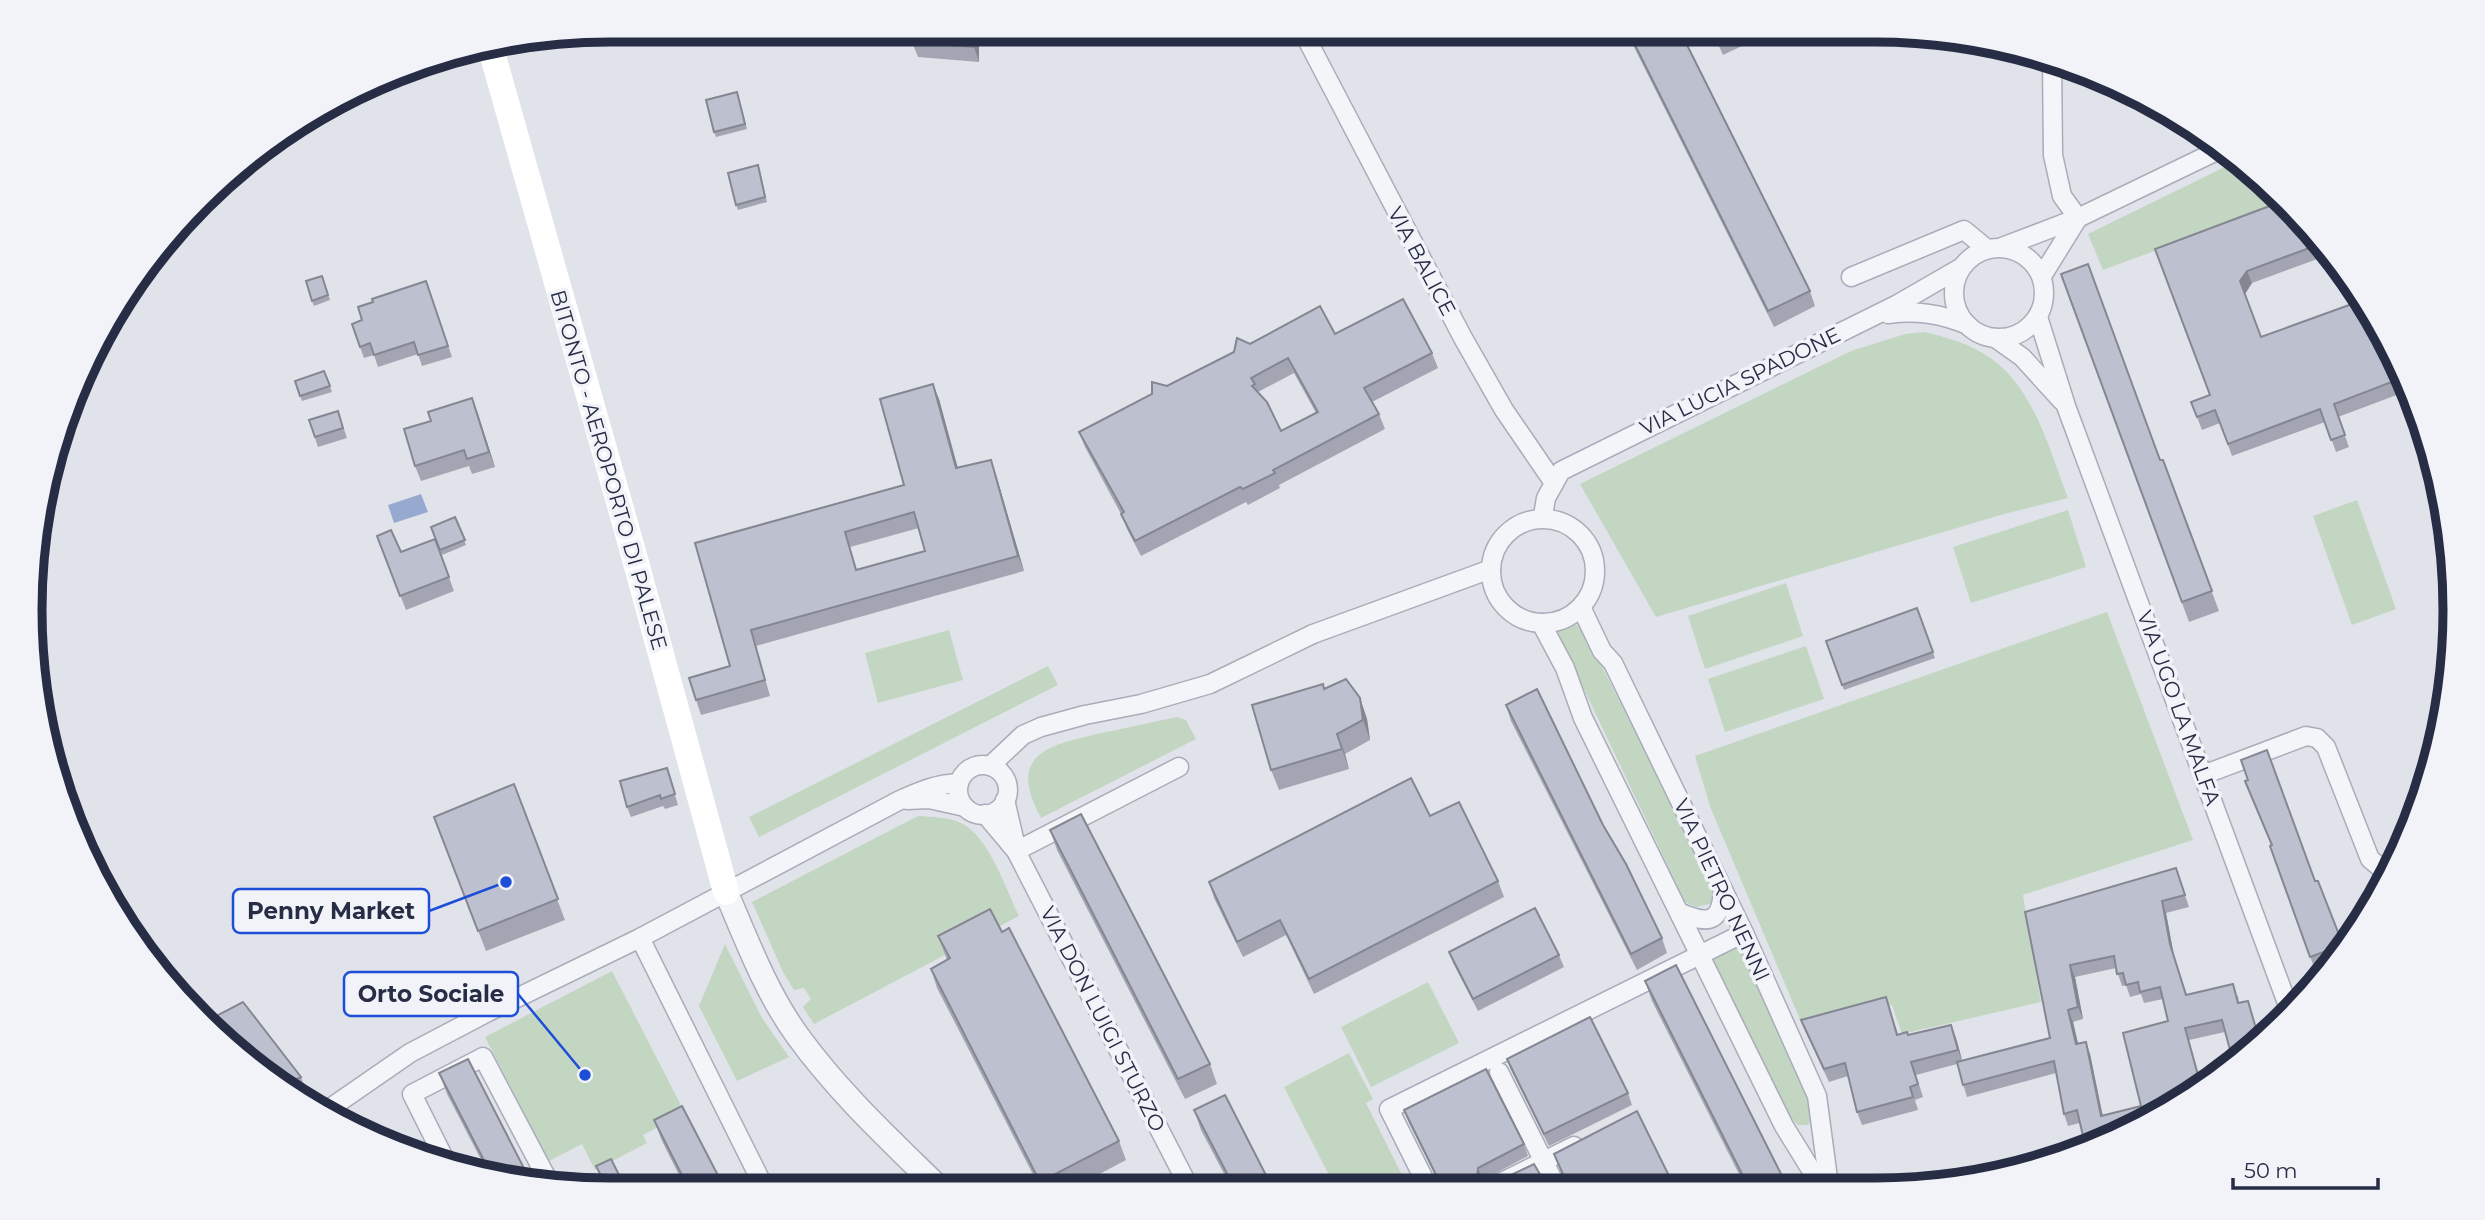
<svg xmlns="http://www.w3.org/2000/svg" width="2485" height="1220" font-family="Montserrat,sans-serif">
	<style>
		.green { fill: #c3d6c1 }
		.water { fill: #98a9cf }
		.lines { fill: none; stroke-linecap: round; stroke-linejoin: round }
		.minor-casing { stroke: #a9acb9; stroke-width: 21 }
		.tertiary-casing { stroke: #a9acb9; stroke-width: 26 }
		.minor { stroke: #f4f5f9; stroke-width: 18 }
		.tertiary { stroke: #f4f5f9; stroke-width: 23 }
		.secondary { stroke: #fff; stroke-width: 26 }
		.wall { fill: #a3a6b2; fill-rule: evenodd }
		.shaded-wall { fill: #848791 }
		.building { fill: #bdc1cf; stroke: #848791; stroke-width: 2; fill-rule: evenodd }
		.labels { text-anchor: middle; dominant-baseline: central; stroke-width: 7; stroke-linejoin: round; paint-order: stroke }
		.street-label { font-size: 21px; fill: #272d45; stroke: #f1f3f8 }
		.rim { fill: none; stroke: #272d45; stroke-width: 9 }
		.leader { fill: none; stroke: #1d4ed8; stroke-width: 2.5 }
		.callout-dot { fill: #1d4ed8; stroke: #f1f3f8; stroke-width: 2.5 }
		.callout { fill: #f1f3f8; stroke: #1d4ed8; stroke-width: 2.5 }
		.callout-label { font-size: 23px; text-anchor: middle; font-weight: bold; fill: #272d45 }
	</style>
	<rect width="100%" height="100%" fill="#e1e3eb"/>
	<g class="green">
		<polygon points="2239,160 2285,203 2103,270 2088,234"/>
		<path d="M1925 332C1945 337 1963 342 1981 352 2033 381 2048 447 2068 498L2004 514 1656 617 1580 484 1851 351 1905 334Z"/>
		<polygon points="2357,500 2396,609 2352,625 2313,516"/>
		<polygon points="2068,510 2086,567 1971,603 1953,547"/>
		<polygon points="1786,583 1803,636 1705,669 1688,616"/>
		<polygon points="2107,612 2193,840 2023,895 2041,1002 1902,1034 1892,1005 1804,1029 1711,809 1695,756"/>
		<polygon points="1580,624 1718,892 1710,904 1696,907 1685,902 1556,630"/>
		<polygon points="949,630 963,680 878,703 865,653"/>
		<polygon points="1806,646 1824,699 1725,732 1708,679"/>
		<polygon points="1048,666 1058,685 759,837 749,817"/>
		<path d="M1177 717 1186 720 1196 739 1041 818C1006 754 1048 745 1102 733 1127 728 1152 722 1177 717Z"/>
		<path d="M918 816C933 817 948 817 961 823 989 836 1006 890 1019 916L814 1024 803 1007 811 999 804 988 794 990 783 972 752 902Z"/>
		<polygon points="725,944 762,1018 789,1057 737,1081 699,1006"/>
		<polygon points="1740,947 1811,1106 1813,1117 1808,1125 1798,1125 1789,1116 1711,959"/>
		<polygon points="612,971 685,1113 643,1135 647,1143 595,1170 582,1144 549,1161 485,1037"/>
		<polygon points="1428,982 1459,1043 1371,1087 1341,1027"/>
		<polygon points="1349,1053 1373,1099 1366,1103 1408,1187 1335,1187 1284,1087"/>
	</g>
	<polygon class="water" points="421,494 428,512 394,523 388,505"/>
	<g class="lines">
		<g class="minor-casing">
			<g id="minor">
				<polyline points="1302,30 1463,338 1504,410 1554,483"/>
				<polyline points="2052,60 2053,155 2062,196 2078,218"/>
				<polyline points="2002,247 2078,218 2225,147"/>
				<circle cx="1999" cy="293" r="45"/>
				<polyline points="2042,276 2078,218"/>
				<polyline points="1851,277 1964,230 1987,249"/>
				<path d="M1888 314C1917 310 1941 314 1968 325"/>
				<polyline points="2038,317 2066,406 2290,1011"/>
				<polyline points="1995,338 2022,357 2062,401"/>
				<polyline points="1543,516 1546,498 1561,471 1896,305 1962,267"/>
				<circle cx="1543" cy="571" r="52"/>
				<polyline points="1581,607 1602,651 1613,663 1744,933 1817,1096 1829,1186"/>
				<polyline points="1541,623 1565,668 1583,718 1784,1126 1821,1186"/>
				<circle cx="983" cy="790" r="25"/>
				<polyline points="990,766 1023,735 1041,727 1085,715 1141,704 1210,684 1313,634 1491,569"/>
				<polyline points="2203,775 2306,736 2317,738 2326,747 2370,859 2381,868 2392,871"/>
				<polyline points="907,800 929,799 965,807"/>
				<polyline points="1005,800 1016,847"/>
				<polyline points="985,814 1016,851 1189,1187"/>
				<polyline points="1016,851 1179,767"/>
				<path d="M1681 913C1709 925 1721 922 1723 890"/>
				<polyline points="1499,1072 1556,1186"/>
				<polyline points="326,1111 410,1053 488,1012 640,938"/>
				<polyline points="448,1166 412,1094 483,1057 551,1186"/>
				<polyline points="1428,1187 1389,1109 1744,933"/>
				<polyline points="1492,1187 1574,1146"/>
				<path d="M765 1189 640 938 900 800C920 791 936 784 959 783"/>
			</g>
		</g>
		<g class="tertiary-casing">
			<path id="tertiary" d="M726 892C747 941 766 992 797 1035 838 1092 890 1140 939 1188"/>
		</g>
		<use href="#minor" class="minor"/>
		<use href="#tertiary" class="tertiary"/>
		<polyline class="secondary" points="491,49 632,548 726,892"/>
	</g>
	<g class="wall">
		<polygon points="912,30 979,30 979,62 918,57 912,42"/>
		<polygon points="1626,31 1680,31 1810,291 1815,306 1774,327"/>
		<polygon points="1712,31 1735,31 1742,46 1723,55"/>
		<polygon points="737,92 747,129 716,137 714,132"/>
		<polygon points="760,171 767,202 738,210 736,205"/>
		<polygon points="2311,227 2331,254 2252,283 2245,294 2261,337 2372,312 2402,393 2338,417 2349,447 2336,452 2325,422 2232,456 2220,423 2202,430 2191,402 2210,395 2155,249"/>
		<polygon points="2061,274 2160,460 2163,460 2219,611 2189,622"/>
		<polygon points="322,276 330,300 314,306 312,301"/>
		<polygon points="426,281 452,357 422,366 418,354 378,367 374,355 364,358 360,347 362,320 373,302"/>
		<path d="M1335 334 1432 353 1438 368 1372 402 1379 414 1385 429 1279 485 1280 488 1248 505 1246 502 1141 556 1127 529 1121 514 1085 447 1079 432 1250 344ZM1294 373 1316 413 1281 431 1258 392Z"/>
		<polygon points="324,371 332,392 302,401 295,381"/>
		<polygon points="472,398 495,467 472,474 469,466 421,481 415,466 431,421"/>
		<path d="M939 399 957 468 996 475 1024 571 756 646 770 696 701 715 696 700 730 666 695 543 904 485ZM919 528 925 551 857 570 850 547Z"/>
		<polygon points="338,411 347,438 318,447 309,420"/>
		<polygon points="455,517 466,545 442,555 431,527"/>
		<polygon points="377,536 401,552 435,539 454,591 406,610"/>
		<polygon points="1917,608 1935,658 1844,690 1826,641"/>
		<polygon points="1324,689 1360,698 1367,719 1370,740 1345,754 1349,769 1279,790 1271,770"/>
		<polygon points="1506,705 1603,825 1662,938 1667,953 1637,970 1511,721"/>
		<polygon points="48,727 68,765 60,769"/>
		<polygon points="667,768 678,805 665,809 663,806 631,817 627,807"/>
		<polygon points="2245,781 2315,881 2343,945 2323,976 2318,978 2270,846 2271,845"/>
		<polygon points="514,784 565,920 486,951 434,817"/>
		<polygon points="1430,816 1498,881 1504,897 1314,994 1286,935 1243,957 1214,898 1209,882"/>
		<polygon points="1050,830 1210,1064 1217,1084 1185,1099 1057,850"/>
		<path d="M2176 868 2189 907 2166 913 2174 956 2187 995 2238 996 2239 1003 2252 1013 2225 1032 2189 1040 2200 1079 2198 1092 2068 1126 2064 1114 2056 1073 1967 1097 1957 1064 1916 1075 1923 1097 1915 1100 1918 1110 1862 1125 1857 1112 1848 1076 1829 1082 1806 1033 1801 1020 1886 997 1898 1034 1956 1038 1962 1061 2050 1038 2025 912ZM2116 968 2122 986 2126 985 2130 997 2141 994 2144 1003 2163 999 2168 1021 2141 1106 2103 1116 2090 1054 2078 1044 2073 1022 2083 1019 2075 977Z"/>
		<polygon points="1002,932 1119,1141 1126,1160 1073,1188 1040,1188 937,988 931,969 947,960 938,936"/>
		<polygon points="1449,952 1559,955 1564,967 1478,1011 1453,963"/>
		<polygon points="1645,981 1787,1186 1745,1186 1652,1001"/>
		<polygon points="203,1023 301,1077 308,1097 307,1097"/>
		<polygon points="1507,1059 1628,1093 1632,1105 1549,1146 1511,1070"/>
		<polygon points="439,1073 531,1182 489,1175 447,1094"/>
		<polygon points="1194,1110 1272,1187 1231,1187 1201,1130"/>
		<polygon points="1404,1110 1524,1144 1528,1156 1483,1180 1482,1185 1488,1186 1545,1183 1556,1184 1561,1179 1562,1175 1554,1154 1674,1186 1441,1187 1409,1123"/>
		<polygon points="654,1120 725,1189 686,1189 662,1141"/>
	</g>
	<g class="shaded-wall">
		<polygon points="974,30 979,30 979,62 974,47"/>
		<polygon points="2247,271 2252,283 2245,294 2240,281"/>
		<polygon points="933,384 939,399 962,483 956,468"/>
		<polygon points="472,398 478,414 495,467 489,452"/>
		<polygon points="991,460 996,475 1024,571 1018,556"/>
		<polygon points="1360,698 1367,719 1370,740 1363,720"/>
		<polygon points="1337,734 1345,754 1349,769 1342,749"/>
		<polygon points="2162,901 2166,913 2174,956 2170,944"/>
		<polygon points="2070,965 2075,977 2083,1019 2078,1007"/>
		<polygon points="2068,1010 2073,1022 2081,1056 2076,1044"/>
		<polygon points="1951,1025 1956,1038 1963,1063 1958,1050"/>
		<polygon points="2086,1042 2090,1054 2105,1128 2101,1116"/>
		<polygon points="1478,1168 1483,1180 1482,1187 1477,1179"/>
	</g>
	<g class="building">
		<polygon points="912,30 974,30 974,47 912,42"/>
		<polygon points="1628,31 1680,31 1810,291 1768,311"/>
		<polygon points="1713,31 1735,31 1738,36 1719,45"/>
		<polygon points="737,92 745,124 714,132 706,100"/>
		<polygon points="758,165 765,197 736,205 728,173"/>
		<polygon points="2283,201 2311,227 2323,243 2247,271 2240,281 2261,337 2363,300 2372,312 2397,380 2334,404 2345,435 2331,440 2320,409 2228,444 2215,410 2197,417 2191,402 2210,395 2155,249"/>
		<polygon points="2088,264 2160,460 2163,460 2212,591 2182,602 2061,274"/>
		<polygon points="322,276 328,295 312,301 306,281"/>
		<polygon points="426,281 448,346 418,355 414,342 374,355 370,343 360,347 352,324 362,320 358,307 373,302 372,299"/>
		<path d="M1403 299 1432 353 1364 388 1379 414 1273 470 1275 473 1243 489 1240 487 1135 541 1121 514 1124 512 1079 432 1152 394V382L1167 386 1234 352 1237 338 1250 344 1320 306 1335 334ZM1288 358 1318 412 1281 431 1267 402 1252 386 1255 384 1251 378Z"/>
		<polygon points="324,371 330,386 300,396 295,381"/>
		<path d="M933 384 956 468 991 460 1018 556 751 630 765 680 696 700 689 678 730 666 695 543 904 485 880 399ZM914 512 925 551 856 570 845 532Z"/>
		<polygon points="472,398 489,452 467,459 464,450 415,466 404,429 431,421 428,412"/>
		<polygon points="338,411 343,428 315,437 309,420"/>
		<polygon points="455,517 465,540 440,550 431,527"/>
		<polygon points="391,530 401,552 435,539 449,577 400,596 377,536"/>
		<polygon points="1917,608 1933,652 1842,685 1826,641"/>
		<polygon points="1346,679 1360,698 1363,720 1337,734 1342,749 1271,770 1252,705 1323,684 1324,689"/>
		<polygon points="1537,689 1603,825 1626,864 1662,938 1631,954 1506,705"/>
		<polygon points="47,727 66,760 58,764"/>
		<polygon points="2267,750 2315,881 2318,881 2343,945 2310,957 2270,846 2272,845 2245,781 2248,780 2241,760"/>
		<polygon points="667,768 675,794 661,799 660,795 627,807 620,781"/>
		<polygon points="1411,778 1430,816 1459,802 1498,881 1309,979 1280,920 1237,942 1209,882"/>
		<polygon points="514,784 558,899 478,931 434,817"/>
		<polygon points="1081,814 1210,1064 1178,1079 1050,830"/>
		<path d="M2176 868 2185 895 2162 901 2170 944 2186 995 2233 984 2238 1003 2248 1001 2259 1039 2233 1061 2222 1020 2185 1028 2199 1079 2217 1075 2198 1092 2097 1146 2086 1149 2077 1110 2064 1114 2054 1061 1963 1085 1957 1062 2050 1038 2025 912ZM2114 956 2117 974 2123 973 2126 985 2138 982 2140 992 2160 987 2168 1021 2123 1033 2141 1106 2101 1116 2086 1042 2076 1044 2068 1010 2078 1007 2070 965Z"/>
		<polygon points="1535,908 1559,955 1473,999 1449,952"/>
		<polygon points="990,909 1002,932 1009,928 1119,1141 1040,1182 931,969 950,958 938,936"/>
		<polygon points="1676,965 1787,1186 1748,1186 1645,981"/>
		<polygon points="1886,997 1897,1035 1907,1032 1908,1035 1951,1025 1958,1050 1911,1062 1918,1084 1910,1087 1913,1097 1857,1112 1845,1063 1824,1069 1801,1020"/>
		<polygon points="243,1002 301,1077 287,1083 203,1023"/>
		<polygon points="1590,1017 1628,1093 1544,1134 1507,1059"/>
		<polygon points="468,1059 531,1182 492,1176 439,1073"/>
		<polygon points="1486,1069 1524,1144 1478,1168 1477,1179 1482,1184 1488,1186 1534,1164 1545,1183 1556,1184 1561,1179 1563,1174 1554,1154 1637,1111 1674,1186 1442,1187 1404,1110"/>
		<polygon points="1225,1095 1272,1187 1234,1187 1194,1110"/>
		<polygon points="682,1106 725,1189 689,1189 654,1120"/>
		<polygon points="611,1159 626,1189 608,1189 596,1166"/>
		<polygon points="1966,1179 1966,1181 1951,1185 1951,1184"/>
	</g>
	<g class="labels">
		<g class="street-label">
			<text transform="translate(1422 261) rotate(62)">VIA BALICE</text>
			<text transform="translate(1740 381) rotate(-26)">VIA LUCIA SPADONE</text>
			<text transform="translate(609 470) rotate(74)">BITONTO - AEROPORTO DI PALESE</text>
			<text transform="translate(2179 708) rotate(70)">VIA UGO LA MALFA</text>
			<text transform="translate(1722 890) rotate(65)">VIA PIETRO NENNI</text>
			<text transform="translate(1103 1019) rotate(63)">VIA DON LUIGI STURZO</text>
		</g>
	</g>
	<path d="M0 0H2485V1220H0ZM610 42H1875A568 568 0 0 1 2443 610V610A568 568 0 0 1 1875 1178H610A568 568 0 0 1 42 610V610A568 568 0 0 1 610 42Z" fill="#f1f3f8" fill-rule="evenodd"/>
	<path class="rim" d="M610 42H1875A568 568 0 0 1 2443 610V610A568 568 0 0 1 1875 1178H610A568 568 0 0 1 42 610V610A568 568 0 0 1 610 42Z"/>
	<path class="leader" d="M506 882L429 911M585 1075L518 994"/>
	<g class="callout-dot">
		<circle cx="506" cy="882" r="7"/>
		<circle cx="585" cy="1075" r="7"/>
	</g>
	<g class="callout">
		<rect x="233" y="889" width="196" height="44" rx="7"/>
		<rect x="344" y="972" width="174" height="44" rx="7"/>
	</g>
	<g class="callout-label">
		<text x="331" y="919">Penny Market</text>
		<text x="431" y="1002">Orto Sociale</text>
	</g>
	<path d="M2233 1178v10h145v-10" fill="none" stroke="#272d45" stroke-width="3.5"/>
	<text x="2244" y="1178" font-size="21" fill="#272d45" stroke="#f1f3f8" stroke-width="5" paint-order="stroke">50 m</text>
</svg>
